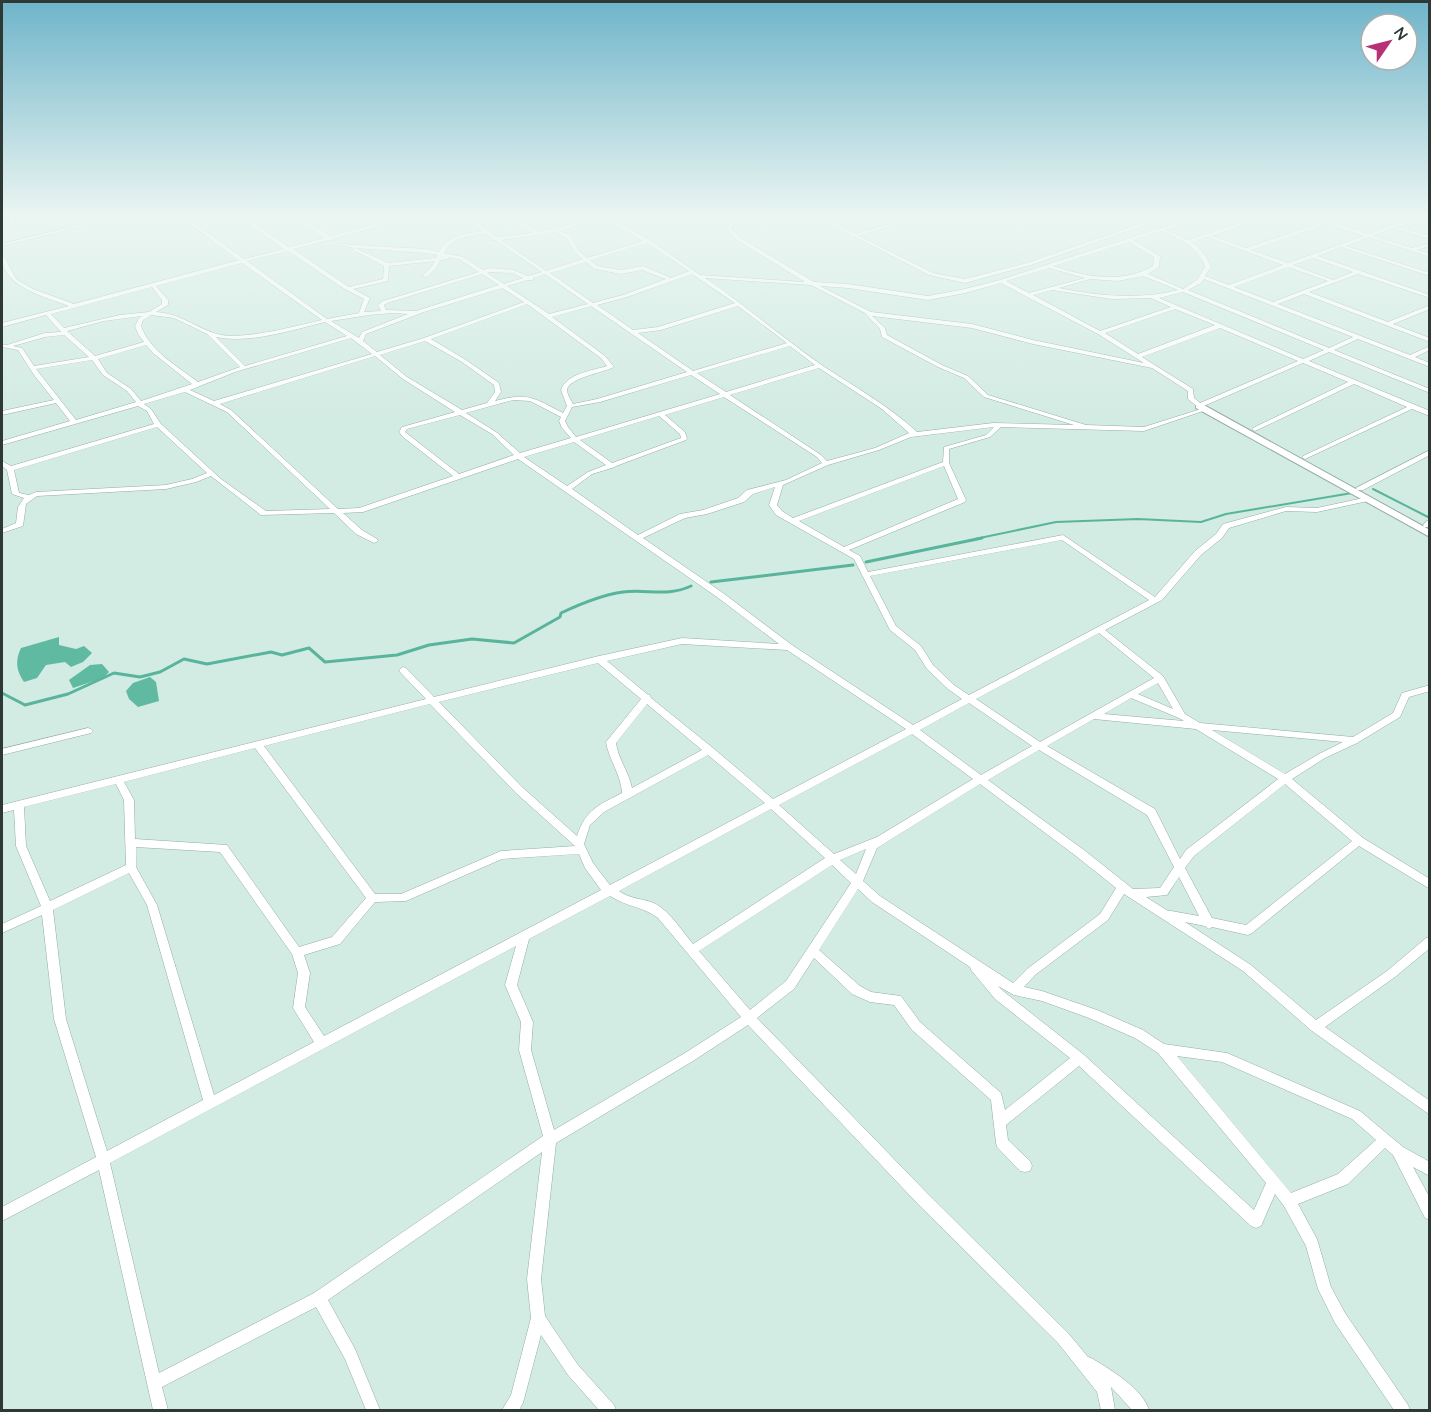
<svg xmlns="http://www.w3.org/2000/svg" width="1431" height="1412" font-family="Quicksand,sans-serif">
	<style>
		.forest { fill: #60baa2 }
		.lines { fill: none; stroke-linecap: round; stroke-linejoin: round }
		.stream-far1 { stroke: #59b49c; stroke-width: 2 }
		.stream { stroke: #59b49c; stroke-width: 3 }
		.minor-casing { stroke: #94aca4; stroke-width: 1 }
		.tertiary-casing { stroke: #94aca4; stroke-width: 2 }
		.minor { fill: #fff; fill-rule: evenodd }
		.tertiary { fill: #fff; fill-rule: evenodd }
	</style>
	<rect width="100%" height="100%" fill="#d2ebe3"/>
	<g class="forest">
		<path d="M59 637V645L76 649 84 646 92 653 83 662 71 667 65 662 46 665 37 678 24 682C16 671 15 660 21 648Z"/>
		<polygon points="102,664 109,672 103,678 73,688 69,680 90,665"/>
		<polygon points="150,677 156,682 159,701 138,707 129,699 126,691 133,683"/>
	</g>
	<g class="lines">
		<g class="stream-far1">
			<polyline points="1373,489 1428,517"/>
			<polyline points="975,539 1056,522 1138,519 1201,522 1226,514 1352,493"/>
		</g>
		<g class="stream">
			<polyline points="866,562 982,538"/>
			<polyline points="711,582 853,565"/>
			<path d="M2 693 25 705 68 694 114 673 140 677 160 672 184 659 207 664 271 652 282 655 309 648 325 662 397 655 429 645 472 639 514 643 560 617 561 613C580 604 601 595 623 592 647 589 668 597 691 586"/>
		</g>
		<g class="minor-casing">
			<g id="minor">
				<polygon points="6,217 11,217 15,223 2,229 2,226 10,223"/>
				<polygon points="109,217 119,217 2,246 2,244"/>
				<path d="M180 217H186L244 259 284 249 239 217H245L289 247 325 238 294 217H300L330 236 402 217H411L333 239V240H329L293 249 349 287 383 279 384 266 353 250V249L355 248 338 245V244L426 249 439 252C448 235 464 234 482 231L463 217H469L497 237 533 233 510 217H516L539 232 586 221 606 220 602 217H608L645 237 700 275 805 282 735 239 726 228 734 217H739L731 228 739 237 814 282 848 284 928 296 965 289 1000 280 1195 217H1203L1166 230 1188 240 1257 217H1265L1212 236 1246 248 1323 222 1310 217C1316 217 1324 221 1329 220 1335 219 1338 217 1344 217L1332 222 1369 234 1414 217H1422L1398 227 1430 236V239L1393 228 1373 236 1412 248 1430 243V246L1417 250 1430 254V257L1369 237 1346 246 1430 273V276L1341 247 1318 256 1430 295V298L1358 274 1309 292 1388 322 1430 305V309L1393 324 1430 338V342L1304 294 1278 304 1410 355 1430 346V350L1415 357 1430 363V367L1358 339 1334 350 1430 389V393L1329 352 1309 361 1430 411V416L1412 409 1305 459 1302 457 1303 456 1407 407 1354 384 1255 431 1252 429 1253 428 1348 382 1303 363 1199 408 1188 399V391L1152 368 1033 344 972 328 872 316 885 328 887 335 942 365 968 376 988 395 1086 425 1144 427 1204 408 1209 409 1144 431 1001 427 990 437 949 449V463L966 500 965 502 849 550 860 556 868 572 1063 535 1155 597 1195 551 1216 534 1223 524 1286 507 1317 508 1368 497 1372 499 1368 501 1317 512 1286 511 1229 528 1222 538 1201 555 1162 600 1105 630 1163 676 1185 714 1200 723 1353 737 1393 713 1402 693 1430 685V691L1409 697 1400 717 1357 743 1325 758 1292 779 1363 838 1430 879V889L1359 846 1252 933 1248 935 1212 927 1209 929 1205 926 1185 922 1251 965 1316 1020 1387 971 1426 938 1430 937V948L1395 977 1325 1027 1430 1101V1115L1312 1031 1243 971 1124 894 1108 920 1035 975 1024 987 1042 991 1097 1010 1143 1030 1164 1044 1227 1053 1360 1111 1403 1147 1430 1162V1176L1413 1167 1430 1198V1220L1425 1218 1393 1155 1385 1148 1348 1184 1298 1204 1317 1239 1331 1287 1345 1313 1408 1405 1410 1410H1394L1335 1323 1318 1289 1306 1246 1284 1206 1275 1194 1261 1226 1256 1228 1251 1226 1079 1066 1006 1125 1008 1140 1030 1161 1032 1166 1030 1171 1025 1172 1020 1171 997 1147 996 1143 991 1100 912 1030 894 1005 870 1002 852 994 814 958 794 989 757 1018 928 1194 1068 1333 1088 1357 1093 1359C1111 1370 1143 1389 1149 1410H1132L1111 1387 1115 1410H1101L1097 1392 1058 1343 918 1204 748 1025 693 1061 556 1143 541 1279 545 1316 578 1365 614 1405 616 1410H599L568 1375 541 1335 523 1403 519 1410H502L511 1395 531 1318 527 1279 542 1152 328 1300 355 1349 380 1410H366L345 1359 316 1307 162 1387 168 1410H153L99 1170 2 1221V1207L96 1157 54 1019 42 915 2 933V924L41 906 16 846 14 810 2 813V805L426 699 400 672 399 670 403 667 406 668 434 697 599 656 682 638 779 644 717 597 518 459 363 512 343 513 362 530 377 539 378 541 374 543 356 534 334 513 261 515 211 476 196 482 166 489 37 496 26 504 23 526 2 533V529L16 523 18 507 24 498 12 494 7 470 2 466V461L11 466 154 424 147 411 138 406 2 445V441L70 421 56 403 2 415V411L54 400 34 375 18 350 2 347V345H7L45 333 61 332 46 315 2 327V323L69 306C46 297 2 287 2 257L5 258 16 279 33 289 74 304 239 260ZM610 222 643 241 587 258 578 250 571 236 560 231 586 223ZM1327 224 1364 236 1288 263 1251 250ZM1161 231C1180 239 1198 247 1205 267L1197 280 1183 289 1148 274 1159 267 1160 256 1133 240ZM555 232 567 238 574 252 583 259 546 271 501 240 538 235ZM485 233 492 238 491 240H495L542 272 528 276 513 270 490 268 483 270 463 257 444 253C452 236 468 237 485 233ZM1207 237 1283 265 1229 285 1205 276 1211 267C1207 256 1201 249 1192 242ZM1129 242 1154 257 1153 266C1122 284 1086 277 1053 266ZM647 243 689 271 671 278 643 266 621 270 597 266 590 260ZM355 248 426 253 438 255 436 258 388 263ZM288 251 343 288 364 299 359 313 327 319 247 261ZM449 257 459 259 479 272 383 301 378 305 381 311 364 312 370 298 353 289 388 281 389 266 435 261 432 266 422 276 427 277 436 268 440 260 449 259ZM1313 258 1353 272 1333 280 1293 265ZM586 262 595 269 621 274 642 270 666 279 623 295 593 303 550 273ZM242 263 322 320C296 326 241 341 217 334 194 327 182 314 156 312L168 305V300L156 286ZM1288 267 1328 281 1273 302 1234 287ZM1049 268 1085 278 1029 293 1006 281ZM490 272 512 273 523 278 504 284 487 273ZM482 274 499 285 416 311 386 310 384 305 387 303ZM545 274 588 304 549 314 507 286 528 280H533V278ZM692 274 735 303 658 327 633 330 597 305 627 297ZM1143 276 1178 290C1140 300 1098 296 1059 288L1090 279 1118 281ZM705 278 811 285 865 313 880 329 882 337 938 367 964 378 984 397 1074 425 993 423 917 432C889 406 855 387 823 366 783 338 746 306 705 278ZM1204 279 1353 337 1329 348 1188 290 1201 283ZM1001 283 1098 334 1144 363 1033 340 972 324 871 312 820 286 848 288 928 300 965 293ZM152 287 162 300V304L149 312 120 315 64 328 51 314ZM502 288 524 302 424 338 377 352 363 341 366 334 424 312ZM1052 290 1112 299 1151 298 1171 307 1100 331 1033 295ZM1183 292 1324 350 1303 359 1159 298ZM527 304 601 358 607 366C592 371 567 373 561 390L567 406 563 413C534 398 528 392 495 401L501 392 499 383 466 360 431 339ZM591 306 687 372 597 399 573 404C571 400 567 394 567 390 568 378 605 372 614 367L605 356 552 317ZM738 306 787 343 693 371 638 333 661 330ZM1175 309 1215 325 1138 354 1105 333ZM393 313 408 314 362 332 359 338 331 321 369 315ZM151 315 174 318 207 334 240 367 198 382C177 366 150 351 141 326L143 320ZM142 316 139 318 135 326 138 334 144 342 95 356 67 331 104 321ZM325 322 347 336 245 366 216 337C249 344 293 330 325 322ZM1220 328 1298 361 1200 403 1194 398 1193 389 1142 357ZM64 335 89 357 34 366 22 348 13 346 45 337ZM351 338 372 354 214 401 190 390 235 372ZM425 341 462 362 494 385 495 392 487 403 462 410 407 377 380 355ZM146 345 153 353 192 384 141 401 131 389 107 373 98 359ZM790 346 815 365 726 392 697 373ZM375 356 403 379 455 412 402 427 399 432 403 437 453 476 359 508 338 509 231 410 220 404ZM92 360 103 375 127 391 136 402 76 420 36 369ZM819 368 882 409 909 433 875 448 827 461 821 455 730 395ZM691 375 720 394 576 437 568 427 565 421 572 407 600 402ZM185 392 227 412 330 509 266 511 221 479 161 424 151 409 144 404ZM724 397 817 457 822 463 786 480 747 490 738 498 703 510 680 514 638 535 572 489 592 474 615 467 616 466 686 440 687 439 685 432 665 415ZM513 400 530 401 561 417 559 421 562 428 571 438 520 453 496 432 466 413ZM460 415 492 434 514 455 459 474 405 432 407 429ZM659 416 680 434 681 438 612 463 580 440ZM157 427 207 473 192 479 166 485 36 492 29 495 19 493 14 470ZM994 427 986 435 944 447 943 462 793 518 782 511 777 505 783 485 828 465 879 450 911 437ZM574 442 606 465 588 472 567 486 524 457ZM944 466 958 499 844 547 799 521ZM775 487 769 505 776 515 854 559 890 630 915 650 927 669 948 689 962 699 913 725 792 645 723 593 643 538 685 518 707 514 744 502 753 494ZM1062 540 1149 600 969 695 954 685 933 665 921 646 896 626 870 576ZM1099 633 1154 678 1040 742 976 699ZM682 644 787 650 906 729 773 799 713 748 651 698 650 695 647 694 607 661ZM598 663 641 699 606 742C609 760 621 775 622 793 599 805 586 809 577 836L522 787 439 702ZM1158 683 1173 709 1138 694ZM1131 698 1179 718 1184 721 1104 714ZM969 703 1032 746 981 775 920 730ZM430 704 516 793 575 846 501 851 401 894H375L264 746ZM647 704 702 750 632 788C629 772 618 759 616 743ZM1094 719 1196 729 1278 779 1186 850 1180 859 1155 809 1047 746ZM1212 730 1343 742 1319 754 1285 774ZM912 734 973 779 877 837 834 854 779 805ZM255 748 366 898 332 937 299 947 227 845 135 839 134 800 124 782ZM1039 750 1147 815 1174 867 1160 888 1133 889 1084 850 988 780ZM708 755 765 803 610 885 609 884 593 863 584 844 590 825 604 812ZM116 784 124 800 126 865 50 901 26 846 24 807ZM980 784 1076 856 1116 888 1100 914 1027 969 1013 983 880 896 863 881 877 848ZM1285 784 1352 841 1246 925 1212 918 1185 868 1194 856ZM771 809 825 858 693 944C682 931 671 913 656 904 643 898 632 900 619 891ZM136 847 220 852 292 954 298 973 293 1008 314 1042 214 1095 157 905 136 867ZM866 849 856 874 840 860ZM579 854 585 868 601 890 324 1036 305 1007 310 973 304 955 340 944 375 902 406 901 502 859ZM832 865 851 883 786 981 750 1010 699 951ZM129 873 147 905 203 1100 107 1151 66 1019 53 910ZM1179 877 1199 916 1171 911H1168L1146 897 1167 895ZM858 889 872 902 970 967 971 970 995 999 1070 1058 1005 1110 1001 1093 920 1022 901 996 871 992 860 986 819 950ZM610 896C627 907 642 906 658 918L741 1017 685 1053 554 1130 531 1050 533 1022 517 985 529 939ZM516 946 505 985 521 1022 519 1050 543 1136 314 1293 159 1373 110 1163ZM998 986 1014 995 1042 1001 1089 1018 1135 1038 1158 1053 1266 1183 1254 1210 1083 1054 1003 991ZM1177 1056 1222 1062 1352 1119 1376 1140 1338 1174 1291 1193Z"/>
				<polygon points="817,217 824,217 856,234 912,217 921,217 859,236 933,273 965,279 1027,263 1160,217 1168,217 1031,265 965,283 929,275 855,237 851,237 851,235"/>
				<polygon points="1430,450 1430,455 1363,490 1357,490 1356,488"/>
				<polygon points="1427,521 1430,521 1430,527 1424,527 1423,525"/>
				<polygon points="88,728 91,729 93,731 91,733 2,755 2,749"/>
			</g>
		</g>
		<g class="tertiary-casing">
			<polygon id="tertiary" points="1196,404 1202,404 1430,530 1430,537 1196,408"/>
		</g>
		<use href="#minor" class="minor"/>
		<use href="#tertiary" class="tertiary"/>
	</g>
	<linearGradient id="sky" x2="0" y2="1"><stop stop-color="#6fb4ca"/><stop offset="0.52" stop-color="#ebf6f2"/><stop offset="1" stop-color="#ebf6f2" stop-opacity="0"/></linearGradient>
	<rect width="1431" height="415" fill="url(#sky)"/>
	<rect width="1431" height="1412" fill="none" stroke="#2e3835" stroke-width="6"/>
	<g transform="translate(1389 42) rotate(55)"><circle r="28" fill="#ffffff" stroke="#abafae" stroke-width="1.5"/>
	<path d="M0-4.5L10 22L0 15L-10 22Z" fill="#b73175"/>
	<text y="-9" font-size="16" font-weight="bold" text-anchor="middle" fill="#2e3835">N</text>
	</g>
</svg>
